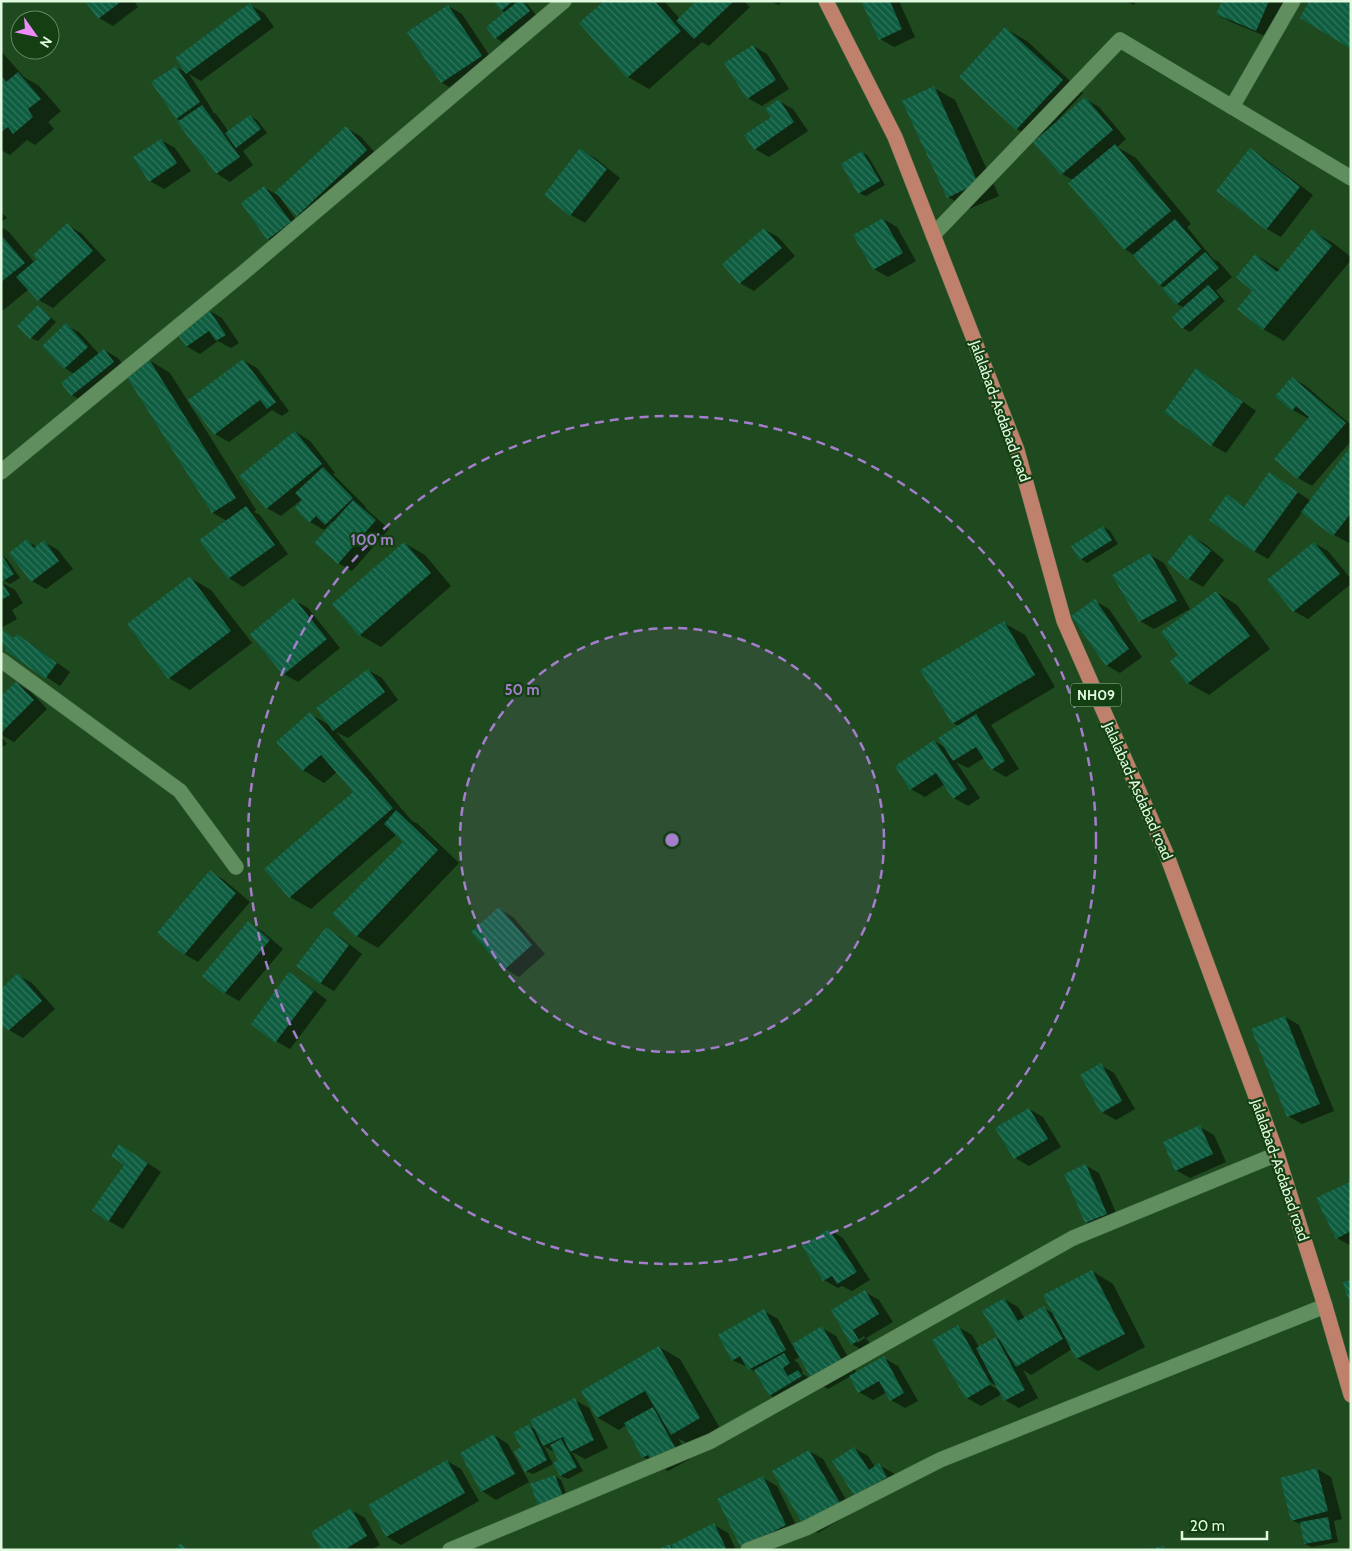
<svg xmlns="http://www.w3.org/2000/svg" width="1352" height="1551" font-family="Cabin,sans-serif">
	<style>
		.shadow { fill: #0007; fill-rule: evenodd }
		.building { fill: url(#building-back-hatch) }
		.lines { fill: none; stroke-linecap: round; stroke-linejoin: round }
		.minor-casing { stroke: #406841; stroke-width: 16 }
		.primary-casing { stroke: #406841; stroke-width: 16 }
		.minor { stroke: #618e5e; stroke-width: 15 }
		.primary { stroke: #bf806c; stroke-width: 15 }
		.ring { fill: none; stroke: #a47ecc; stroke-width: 2.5; stroke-dasharray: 9 6 }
		.labels { text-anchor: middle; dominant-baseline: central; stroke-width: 4.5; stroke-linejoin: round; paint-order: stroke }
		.shield { fill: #133f13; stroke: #a3c2a2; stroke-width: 1 }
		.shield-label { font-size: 14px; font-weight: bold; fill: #e1fadf }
		.street-label { font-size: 15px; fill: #e1fadf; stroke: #133f13 }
		.centre { fill: #a47ecc; stroke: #133f13; stroke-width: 2.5 }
		.ring-label { font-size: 15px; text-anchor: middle; font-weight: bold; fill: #a47ecc; stroke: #133f13; stroke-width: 4.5; stroke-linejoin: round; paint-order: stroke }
	</style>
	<defs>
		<pattern id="building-back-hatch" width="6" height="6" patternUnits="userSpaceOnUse" patternTransform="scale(1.25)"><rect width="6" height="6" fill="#0e5d41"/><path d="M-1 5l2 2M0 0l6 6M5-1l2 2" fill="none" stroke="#31755c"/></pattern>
	</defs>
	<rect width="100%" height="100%" fill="#1f491e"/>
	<g class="shadow">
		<polygon points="87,1 134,1 138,7 113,26 99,18"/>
		<polygon points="495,1 522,1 528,5 536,15 502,42 496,38 506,13 501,10"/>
		<polygon points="606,1 664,1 680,19 698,1 744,1 750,7 709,46 702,42 649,89 628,77"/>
		<polygon points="771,1 784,1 778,5"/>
		<polygon points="863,1 899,1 915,37 894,47 880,39"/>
		<polygon points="1125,1 1136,1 1134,5"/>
		<polygon points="1223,1 1286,1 1270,38 1231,22 1217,14"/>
		<polygon points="250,5 264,13 274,27 201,81 189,74 213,111 212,112 216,114 229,132 250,116 257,120 267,133 243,151 253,165 230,182 216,173 181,121 176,118 176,67 188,74 176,58"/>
		<polygon points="448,6 462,14 495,64 455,91 441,82"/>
		<polygon points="1006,29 1027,41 1083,93 1057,121 1059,122 1085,99 1099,107 1126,139 1117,147 1136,158 1191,224 1187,227 1213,259 1219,262 1232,277 1216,291 1225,301 1190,332 1183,328 1174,317 1184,308 1177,304 1165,288 1160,285 1134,255 1125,249 1070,183 1073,180 1062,174 1037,141 1017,129 961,77"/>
		<polygon points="753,46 767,54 789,89 762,106 748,98"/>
		<polygon points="1,51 24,77 39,86 61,111 48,122 54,129 35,145 27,140 10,155 1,150"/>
		<polygon points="934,88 955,100 999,196 969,209 948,197"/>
		<polygon points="779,101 793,109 808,131 769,157 755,149 773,118"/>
		<polygon points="346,128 360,136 381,159 312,223 298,215 282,198 281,199 304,231 282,247 268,239 265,188 281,197"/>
		<polygon points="161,140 175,148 191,171 164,189 150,181"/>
		<polygon points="581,150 595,158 620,178 585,223 571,215 545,195"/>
		<polygon points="1250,150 1264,158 1313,195 1281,237 1267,229 1218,191"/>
		<polygon points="862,152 868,156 885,185 866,196 859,193"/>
		<polygon points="1,212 7,218 1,222"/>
		<polygon points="883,219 897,227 916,261 888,277 874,269"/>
		<polygon points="67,225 81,233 106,260 53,308 39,300 29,289 1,312 1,227 9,232 34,262"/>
		<polygon points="764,229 778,237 795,256 754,291 740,283 724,264"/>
		<polygon points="1312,231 1333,243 1351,257 1351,260 1284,341 1263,329 1254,291 1256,255 1280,270"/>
		<polygon points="38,307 44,311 56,322 38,341 31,338"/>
		<polygon points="208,310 222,318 239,343 231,348 218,341 200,354 186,346"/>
		<polygon points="66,325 80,333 99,354 104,350 118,358 127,370 86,403 72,395 63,383 74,374 65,368 44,346"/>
		<polygon points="149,360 170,373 256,510 254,512 260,515 288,554 243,587 229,578 201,540 227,521 213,513"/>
		<polygon points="243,360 257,368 289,411 282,416 272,410 229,442 215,434"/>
		<polygon points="1196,370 1210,378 1256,411 1226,453 1212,445 1166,411"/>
		<polygon points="1292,378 1306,386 1351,425 1351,441 1312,486 1298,478 1275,459 1309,419 1293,410 1277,396"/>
		<polygon points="296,432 310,441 335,473 333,474 366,507 365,508 389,529 352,571 338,563 333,524 332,522 324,530 310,522 306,496 281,516 267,508"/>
		<polygon points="1351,448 1351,544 1334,535 1303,511 1268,559 1254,551 1227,496 1245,507 1270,474 1311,501"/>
		<polygon points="1104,527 1110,531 1118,544 1087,563 1081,559"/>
		<polygon points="1191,536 1205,544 1224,560 1203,587 1189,579"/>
		<polygon points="27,541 37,547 44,542 58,550 73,569 46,589 32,581"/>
		<polygon points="404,543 425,555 451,586 381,647 360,635"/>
		<polygon points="1314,543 1328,551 1351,579 1351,584 1308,619 1294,611"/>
		<polygon points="1,555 7,559 20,578 10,584 3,580"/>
		<polygon points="1150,555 1164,563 1190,609 1154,629 1140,621"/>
		<polygon points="190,578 211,590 252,643 190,690 169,678"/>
		<polygon points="1,582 15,590 23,603 12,610 17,619 1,628"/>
		<polygon points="1216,592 1237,605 1270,649 1209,695 1188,683 1180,655"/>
		<polygon points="294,600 308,608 340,648 298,682 284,674"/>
		<polygon points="1095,601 1109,609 1142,657 1120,673 1106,665"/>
		<polygon points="1004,623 1025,635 1055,687 991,725 1019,769 1006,777 992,769 984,758 968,768 956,762 980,798 968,806 954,798 945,784 925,797 911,789 934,741 946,748 959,726 953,723"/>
		<polygon points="1,630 15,639 17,636 31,644 70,672 60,686 7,650 9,648"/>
		<polygon points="368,670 382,678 398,700 348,738 336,732 412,821 418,824 459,863 378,948 357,936 334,914 405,842 397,834 311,909 290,897 355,792 337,772 324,783 303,770 278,742 310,714 331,726"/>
		<polygon points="16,683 30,691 47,709 14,742 1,735 1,698"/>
		<polygon points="1,736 7,744 1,748"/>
		<polygon points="210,872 224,880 250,902 198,962 184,954"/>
		<polygon points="499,909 513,917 545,954 519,977 505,969"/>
		<polygon points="248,923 262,931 283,949 239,1001 225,993 204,975"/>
		<polygon points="326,929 340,937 362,954 334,991 320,983"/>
		<polygon points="289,974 303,982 327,1000 290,1049 276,1041"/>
		<polygon points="18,975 32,983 55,1009 23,1038 9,1030 1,1022"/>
		<polygon points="1285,1017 1299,1025 1334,1111 1302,1124 1288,1116"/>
		<polygon points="1100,1065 1114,1073 1135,1109 1116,1120 1102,1112"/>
		<polygon points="1029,1109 1043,1117 1061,1147 1029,1166 1015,1158"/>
		<polygon points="1200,1127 1214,1135 1226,1162 1190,1178 1176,1170"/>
		<polygon points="134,1154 161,1172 123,1229 109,1221 125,1165"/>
		<polygon points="1085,1165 1099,1173 1120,1222 1100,1230 1086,1222"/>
		<polygon points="1350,1183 1351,1184 1351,1246 1337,1238 1318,1199"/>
		<polygon points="829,1230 843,1238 870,1280 852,1291 842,1286 838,1288 824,1280"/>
		<path d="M1092 1271 1113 1284 1145 1347 1098 1371 1077 1358 1072 1349 1031 1375 1023 1370 1038 1398 1019 1408 1005 1400 1002 1394 981 1406 967 1398 958 1327 972 1335 979 1347 996 1338 1002 1342 1004 1299 1018 1307 1025 1319 1044 1308 1054 1314ZM987 1380 998 1387V1390L985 1382Z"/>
		<path d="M865 1292 879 1300 893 1322 866 1338 873 1348 865 1352 852 1344 833 1311ZM864 1336 865 1338 857 1343V1340Z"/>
		<path d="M764 1311 778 1319 792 1345 822 1328 836 1336 857 1373 884 1358 898 1366 918 1401 905 1408 891 1400 887 1392 873 1400 859 1392 851 1376 828 1389 813 1380 784 1403 770 1395 759 1375 748 1367 732 1360ZM800 1357 813 1380 801 1373 803 1372 798 1363 794 1360Z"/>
		<polygon points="659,1347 680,1359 721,1430 693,1447 678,1438 690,1459 668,1471 643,1457 626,1425 619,1430 598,1418 583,1391"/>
		<polygon points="575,1400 589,1408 608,1448 585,1459 572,1452 583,1471 568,1479 561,1476 555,1463 560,1460 556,1453 544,1446 553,1464 533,1474 526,1471 522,1448 529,1426 536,1430"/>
		<polygon points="494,1435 508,1444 529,1482 496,1500 482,1491"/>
		<polygon points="854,1448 868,1456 875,1467 879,1465 893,1473 901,1485 870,1505 856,1496"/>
		<polygon points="809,1451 823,1459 853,1512 818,1533 804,1525"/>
		<polygon points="447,1461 461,1469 479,1501 401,1545 387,1537 370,1505"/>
		<polygon points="1317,1469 1331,1477 1342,1519 1334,1521 1338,1542 1312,1547 1305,1544 1302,1525 1292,1520"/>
		<polygon points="555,1476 561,1480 570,1503 546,1511"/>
		<polygon points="763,1478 777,1486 800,1533 766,1550"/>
		<polygon points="351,1510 365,1518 380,1545 371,1550 323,1550"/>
		<polygon points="714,1525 728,1533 736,1550 662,1550"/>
	</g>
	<g class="building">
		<polygon points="85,1 122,1 98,19"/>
		<polygon points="493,1 513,1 501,11"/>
		<polygon points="518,1 523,1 530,11 495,39 486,27"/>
		<polygon points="604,1 655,1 681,31 627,78 579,23"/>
		<polygon points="696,1 734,1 694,39 676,21"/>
		<polygon points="861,1 890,1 902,29 879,40"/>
		<polygon points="1222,1 1269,1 1256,31 1216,14"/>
		<polygon points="1309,1 1351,1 1351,49 1300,18"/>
		<polygon points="250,3 261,19 186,74 175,58"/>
		<polygon points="448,5 482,56 441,83 407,32"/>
		<polygon points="1005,27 1063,80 1016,130 959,77"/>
		<polygon points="753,45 776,80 747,99 724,63"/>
		<polygon points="176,66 200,102 176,119 151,82"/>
		<polygon points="18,72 41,99 28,109 33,117 13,134 8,127 1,132 1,75 6,82"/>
		<polygon points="934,86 978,183 947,198 902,101"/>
		<polygon points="1085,97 1113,130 1061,175 1033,142"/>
		<polygon points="779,99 794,122 754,150 744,135 771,117 765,109"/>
		<polygon points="202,105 240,157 216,174 177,122"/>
		<polygon points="250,115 261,129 236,148 225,133"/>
		<polygon points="346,126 367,150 297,216 275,192"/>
		<polygon points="161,139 177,163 149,182 133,157"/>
		<polygon points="1115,144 1171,211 1124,250 1068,183"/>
		<polygon points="580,148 607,169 570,216 544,195"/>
		<polygon points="1250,148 1300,187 1266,230 1216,191"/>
		<polygon points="862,151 880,181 858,194 841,164"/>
		<polygon points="264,186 291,222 267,240 241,203"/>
		<polygon points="883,218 903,253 873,270 853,235"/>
		<polygon points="1175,219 1201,249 1159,286 1133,255"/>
		<polygon points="67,223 93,251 38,301 16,277 37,259 33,255"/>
		<polygon points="764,228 782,248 739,284 722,264"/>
		<polygon points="1312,229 1332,246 1263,330 1237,309 1252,291 1236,277 1255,254 1277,272"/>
		<polygon points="1,235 25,263 1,282"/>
		<polygon points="1205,252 1219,268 1176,305 1162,289"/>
		<polygon points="1208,285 1219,297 1182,329 1172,317"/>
		<polygon points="38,305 51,318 30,339 17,326"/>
		<polygon points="208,308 226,335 216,341 209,331 186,347 175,331"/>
		<polygon points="66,323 88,347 64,369 42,346"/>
		<polygon points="104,349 114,362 71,396 61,383"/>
		<polygon points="149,359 236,498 212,513 125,374"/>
		<polygon points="243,359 276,402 267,409 260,400 214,435 188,400"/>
		<polygon points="1196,368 1243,402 1211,446 1164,412"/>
		<polygon points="1292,377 1346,423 1297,479 1274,459 1309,417 1296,406 1292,411 1275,396"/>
		<polygon points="295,431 322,464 266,509 239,476"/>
		<polygon points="1351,446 1351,513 1333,536 1301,512"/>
		<polygon points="323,467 353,498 325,525 316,516 309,523 295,508 302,500 295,493"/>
		<polygon points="1269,472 1298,492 1254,552 1209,520 1227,494 1244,507"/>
		<polygon points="353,500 376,520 338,564 314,543"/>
		<polygon points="246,506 275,545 228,579 199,540"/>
		<polygon points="1103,526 1112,540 1080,560 1071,546"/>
		<polygon points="1190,534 1211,551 1188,580 1167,563"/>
		<polygon points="27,539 34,548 44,540 59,561 31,582 9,553"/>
		<polygon points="404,542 431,573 359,636 332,604"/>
		<polygon points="1314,542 1340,574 1293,612 1267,580"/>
		<polygon points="1150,553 1177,601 1139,622 1112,575"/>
		<polygon points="1,554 14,574 3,581 1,579"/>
		<polygon points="190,576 231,631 168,679 127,624"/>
		<polygon points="1,581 10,595 1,600"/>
		<polygon points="1216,591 1250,636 1187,684 1170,661 1178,655 1161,632"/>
		<polygon points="294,598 327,639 283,675 250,634"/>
		<polygon points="1095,599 1129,649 1106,666 1071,616"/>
		<polygon points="1004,621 1035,675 952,724 920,670"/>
		<polygon points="1,629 14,638 17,634 57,663 45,679 5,650 7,648 1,644"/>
		<polygon points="368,669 385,692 333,731 316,708"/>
		<polygon points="16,682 34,700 1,733 1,696"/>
		<polygon points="310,712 393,808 289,898 264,869 353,792 321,755 302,771 276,742"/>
		<polygon points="976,714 1005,761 991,770 976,747 953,761 938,738"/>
		<polygon points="934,740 967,789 953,799 936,773 910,790 895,766"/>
		<polygon points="396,810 438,850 356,937 332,914 403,842 384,824"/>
		<polygon points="210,870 236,893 184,955 157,933"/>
		<polygon points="499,907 532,945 504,970 471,932"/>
		<polygon points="248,921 270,940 224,994 202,976"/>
		<polygon points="326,927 349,945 320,984 296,966"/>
		<polygon points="289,972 314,991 275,1043 251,1024"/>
		<polygon points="18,973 42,1001 8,1031 1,1024 1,989"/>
		<polygon points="1285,1016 1320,1104 1287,1117 1251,1029"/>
		<polygon points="1101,1063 1122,1101 1101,1113 1080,1075"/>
		<polygon points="1029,1108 1048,1139 1014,1159 995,1128"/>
		<polygon points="1200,1125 1213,1154 1175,1171 1163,1142"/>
		<polygon points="119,1144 148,1163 108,1222 92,1210 124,1165 111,1156"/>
		<polygon points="1086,1164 1107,1214 1085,1223 1064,1174"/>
		<polygon points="1350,1182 1351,1231 1336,1239 1316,1198"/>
		<polygon points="829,1229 857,1272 837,1284 832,1276 823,1281 802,1246"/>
		<polygon points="1092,1270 1125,1334 1076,1359 1043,1295"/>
		<polygon points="1351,1280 1351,1298 1348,1299 1343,1282"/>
		<polygon points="865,1290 879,1314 853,1330 859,1340 851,1345 831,1310"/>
		<polygon points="1004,1298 1018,1321 1044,1306 1063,1339 1016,1367 982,1311"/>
		<polygon points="764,1309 786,1350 748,1370 740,1356 732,1361 718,1335"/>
		<polygon points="958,1325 991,1384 966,1399 932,1340"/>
		<polygon points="822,1326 844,1364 813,1382 792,1344"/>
		<polygon points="996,1337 1025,1390 1004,1401 976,1348"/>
		<polygon points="659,1346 700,1418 671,1435 645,1391 597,1418 581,1391"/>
		<polygon points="784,1353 790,1363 783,1368 788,1376 798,1370 802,1376 769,1396 754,1370"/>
		<polygon points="884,1356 904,1393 890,1401 879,1381 858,1393 849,1376"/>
		<polygon points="575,1398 594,1440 570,1452 563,1437 543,1446 530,1420"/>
		<polygon points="653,1407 677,1451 653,1464 648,1455 642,1458 624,1423"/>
		<polygon points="529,1424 547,1460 525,1472 514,1451 521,1447 513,1433"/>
		<polygon points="494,1434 515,1474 481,1492 460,1453"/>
		<polygon points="561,1439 577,1467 560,1476 553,1463 558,1460 550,1445"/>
		<polygon points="854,1447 869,1470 879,1463 887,1477 855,1497 832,1461"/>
		<polygon points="809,1450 840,1503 803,1525 772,1471"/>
		<polygon points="447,1460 465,1493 386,1537 368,1505"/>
		<polygon points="1317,1468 1328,1511 1291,1521 1280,1478"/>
		<polygon points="555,1475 564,1499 539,1508 530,1484"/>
		<polygon points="763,1476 786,1525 741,1548 717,1499"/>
		<polygon points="351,1508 367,1536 344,1550 321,1550 311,1532"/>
		<polygon points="1328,1517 1332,1539 1304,1544 1300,1522"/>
		<polygon points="714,1523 727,1550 673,1550 671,1545"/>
		<polygon points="181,1543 187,1550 175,1550"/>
		<polygon points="670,1544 672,1550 657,1550"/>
		<polygon points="1164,1546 1164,1550 1148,1550 1148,1549"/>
	</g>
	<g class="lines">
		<g class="minor-casing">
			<g id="minor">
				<polyline points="1232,107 1293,1"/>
				<polyline points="933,235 1120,40 1351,178"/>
				<polyline points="1,472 243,273 564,1"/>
				<polyline points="1,660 180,791 236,867"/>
				<polyline points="450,1550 711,1441 1073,1238 1277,1154"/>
				<polyline points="748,1550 806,1528 940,1460 1325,1306"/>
			</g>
		</g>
		<g class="primary-casing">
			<polyline id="primary" points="826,1 895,137 1017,450 1064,621 1166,853 1277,1154 1325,1306 1351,1395"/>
		</g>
		<use href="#minor" class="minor"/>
		<use href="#primary" class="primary"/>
	</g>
	<circle cx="672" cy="840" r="212" fill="#a47ecc" fill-opacity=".12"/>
	<g class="ring">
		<circle cx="672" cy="840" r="212"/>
		<circle cx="672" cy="840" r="424"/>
	</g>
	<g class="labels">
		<rect class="shield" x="1071" y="683.5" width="50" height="23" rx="4"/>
		<g class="shield-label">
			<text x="1096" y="695">NH09</text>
		</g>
		<g class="street-label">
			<text transform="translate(1000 411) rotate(70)">Jalalabad-Asdabad road</text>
			<text transform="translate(1138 791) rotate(66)">Jalalabad-Asdabad road</text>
			<text transform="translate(1280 1170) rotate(71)">Jalalabad-Asdabad road</text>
		</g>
	</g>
	<circle cx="672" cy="840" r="8" class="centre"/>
	<g class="ring-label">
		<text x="372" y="545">100 m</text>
		<text x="522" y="695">50 m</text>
	</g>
	<rect width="1352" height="1551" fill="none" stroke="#e1fadf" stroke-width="5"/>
	<g transform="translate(35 35) rotate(123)"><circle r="24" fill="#133f13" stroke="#658a65"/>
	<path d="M0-4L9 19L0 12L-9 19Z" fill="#ed8cf9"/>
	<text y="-8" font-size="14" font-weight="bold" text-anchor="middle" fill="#e1fadf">N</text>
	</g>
	<path d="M1182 1531v8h85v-8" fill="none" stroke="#e1fadf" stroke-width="2.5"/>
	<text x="1190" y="1531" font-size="15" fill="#e1fadf" stroke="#133f13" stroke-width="4" paint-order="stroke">20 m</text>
</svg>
